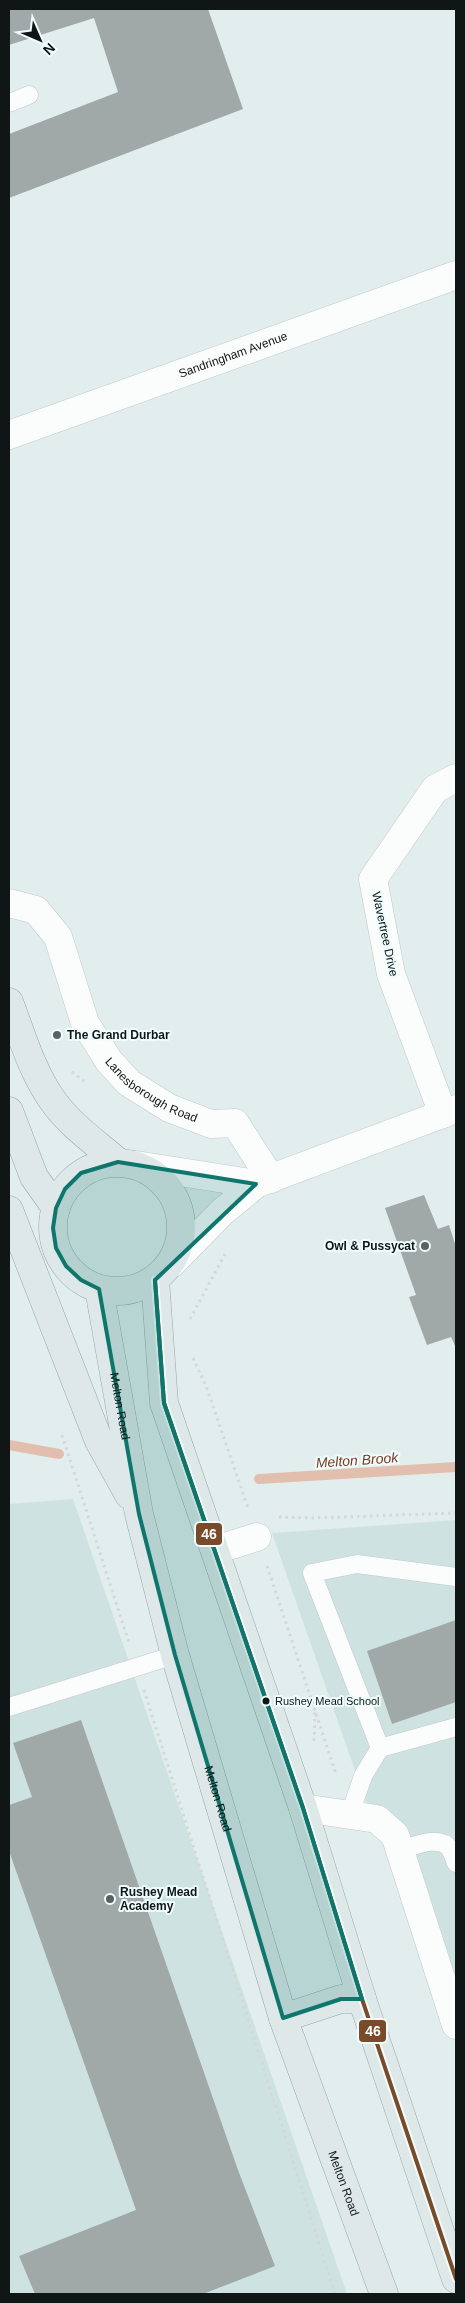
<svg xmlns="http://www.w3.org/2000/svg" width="465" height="2303" font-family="Arial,sans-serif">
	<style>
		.built { fill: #cee3e1 }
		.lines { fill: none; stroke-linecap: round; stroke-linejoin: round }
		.stream { stroke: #e2beaf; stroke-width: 10 }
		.building { fill: #a1a9a8 }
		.service-casing { stroke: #c1c9c9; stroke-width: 19 }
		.minor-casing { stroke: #c1c9c9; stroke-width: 29 }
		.primary-casing { stroke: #93a8a7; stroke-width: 29 }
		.path { stroke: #d4d8d8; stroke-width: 3; stroke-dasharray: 2.5 4; stroke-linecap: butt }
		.service { stroke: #fbfcfc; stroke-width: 18 }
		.minor { stroke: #fbfcfc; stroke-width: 28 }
		.primary { stroke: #dfe8e8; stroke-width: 28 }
		.bus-1-casing { stroke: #effefd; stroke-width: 8 }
		.bus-1 { stroke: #7a4b2a; stroke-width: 4 }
		.marked { fill: #0f766e; fill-opacity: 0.2; stroke: #0f766e; stroke-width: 4; stroke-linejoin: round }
		.poi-dot { fill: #596261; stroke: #effefd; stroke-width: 2 }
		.bus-dot { fill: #0f1615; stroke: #effefd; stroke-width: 2 }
		.labels { text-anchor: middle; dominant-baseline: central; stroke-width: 4; stroke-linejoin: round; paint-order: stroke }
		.bus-label { font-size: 11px; fill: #0f1615; stroke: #effefd; text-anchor: start }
		.street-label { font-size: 12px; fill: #0f1615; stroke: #effefd }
		.poi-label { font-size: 12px; font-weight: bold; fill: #0f1615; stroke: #effefd; text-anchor: start }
		.water-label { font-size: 14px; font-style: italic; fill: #7f3920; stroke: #effefd }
		.line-badge { stroke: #effefd; stroke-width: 2 }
		.badge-label { font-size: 14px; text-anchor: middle; font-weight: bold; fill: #fff }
	</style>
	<rect width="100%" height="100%" fill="#e2eeed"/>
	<g class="built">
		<polygon points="73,1499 347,2294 9,2294 9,1504"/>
		<polygon points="456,1520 456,1977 409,1832 366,1802 272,1533"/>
	</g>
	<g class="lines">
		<g class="stream">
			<polyline points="9,1445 59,1454"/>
			<polyline points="259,1479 456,1467"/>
		</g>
	</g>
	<g class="building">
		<polygon points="9,9 208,9 243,109 9,198 9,134 118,92 94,18 9,45"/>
		<polygon points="424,1195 438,1229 449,1225 456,1247 456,1348 451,1337 427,1345 409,1297 416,1295 385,1208"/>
		<polygon points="456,1620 456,1702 392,1724 367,1651"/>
		<polygon points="81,1720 238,2170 275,2266 203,2294 35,2294 19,2256 136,2210 9,1851 9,1805 32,1797 13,1743"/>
	</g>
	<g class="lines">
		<g class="service-casing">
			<g id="service">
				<polyline points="9,103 29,95"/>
				<polyline points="9,1707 175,1655"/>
				<polyline points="380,1748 312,1573 357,1564 456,1577"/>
				<polyline points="350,1814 363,1776 380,1748 456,1727"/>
				<path d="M401 1850C414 1846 440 1834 450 1849 453 1853 454 1859 456 1863"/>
			</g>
		</g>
		<g class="minor-casing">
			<g id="minor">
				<path id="s1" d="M9 435 456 275"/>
				<path id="s2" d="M9 903 36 910 58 937 85 1023 109 1061 129 1083 169 1108 211 1124 235 1123 271 1179"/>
				<polyline points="443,1114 391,974 373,879 435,789 456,778"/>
				<polyline points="136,1165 256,1184"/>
				<polyline points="171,1264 222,1212 256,1184 456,1109"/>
				<polyline points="215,1550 257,1537"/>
				<polyline points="303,1808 377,1819 395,1835 456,2025"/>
			</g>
		</g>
		<g class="primary-casing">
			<g id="primary">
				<path d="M9 1002C22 1036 32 1072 53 1101 70 1125 96 1143 118 1162"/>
				<polyline points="9,1111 34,1177 56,1208"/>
				<circle cx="117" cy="1227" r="64"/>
				<polyline points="9,1210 99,1441 129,1495"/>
				<polyline points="155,1280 164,1403 303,1808 362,1999 456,2279"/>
				<path id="s3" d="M99 1289 139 1514 175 1655 283 2018 384 2294"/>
				<polyline points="283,2018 341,1999 362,1999"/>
			</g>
		</g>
		<g class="path">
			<polyline points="72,1072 85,1082"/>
			<polyline points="190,1319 225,1254"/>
			<polyline points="193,1358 206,1386 248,1508"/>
			<polyline points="62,1435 129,1643"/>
			<polyline points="279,1517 313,1518 456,1513"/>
			<polyline points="267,1566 336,1774"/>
			<polyline points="144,1690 335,2294"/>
			<polyline points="314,1741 315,1711"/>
		</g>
		<use href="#service" class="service"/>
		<use href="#minor" class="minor"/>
		<use href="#primary" class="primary"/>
		<g class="bus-1-casing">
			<polyline id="bus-1" points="155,1280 164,1403 303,1808 362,1999 456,2279"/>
		</g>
		<use href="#bus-1" class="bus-1"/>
	</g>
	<path class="marked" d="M118 1162 256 1184 155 1280 164 1403 303 1808 362 1999H341L283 2018 175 1655 139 1514 99 1289 81 1280 66 1266 56 1248 53 1228 56 1208 65 1189 81 1173Z"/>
	<g class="poi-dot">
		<circle cx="57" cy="1035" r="5"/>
		<circle cx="425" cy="1246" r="5"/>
		<circle cx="110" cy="1899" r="5"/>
	</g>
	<circle class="bus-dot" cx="266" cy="1701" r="4.5"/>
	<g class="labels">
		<g class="bus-label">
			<text x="275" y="1701">Rushey Mead School</text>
		</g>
		<g class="street-label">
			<text stroke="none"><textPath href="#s1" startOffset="238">Sandringham Avenue</textPath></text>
			<text transform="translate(385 934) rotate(78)">Wavertree Drive</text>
			<text stroke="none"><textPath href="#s2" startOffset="250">Lanesborough Road</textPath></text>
			<text stroke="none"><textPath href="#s3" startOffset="119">Melton Road</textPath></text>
			<text stroke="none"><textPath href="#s3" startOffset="524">Melton Road</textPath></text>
			<text stroke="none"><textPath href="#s3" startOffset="929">Melton Road</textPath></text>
		</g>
		<g class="poi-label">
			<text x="67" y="1035">The Grand Durbar</text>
			<text x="415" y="1246" text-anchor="end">Owl &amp; Pussycat</text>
			<text x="120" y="1892">Rushey Mead<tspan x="120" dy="14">Academy</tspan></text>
		</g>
		<g class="water-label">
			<text transform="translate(357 1460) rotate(-4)">Melton Brook</text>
		</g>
	</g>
	<g class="line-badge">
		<rect x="195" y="1522" width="28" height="24" rx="5" fill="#7a4b2a"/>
		<rect x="358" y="2019" width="29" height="24" rx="5" fill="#7a4b2a"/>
	</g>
	<g class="badge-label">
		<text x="209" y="1539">46</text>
		<text x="373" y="2036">46</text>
	</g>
	<rect width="465" height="2303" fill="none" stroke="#0f1615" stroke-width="20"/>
	<g transform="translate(40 40) rotate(135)" stroke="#effefd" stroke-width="4" paint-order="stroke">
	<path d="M0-4L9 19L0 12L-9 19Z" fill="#0f1615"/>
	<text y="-8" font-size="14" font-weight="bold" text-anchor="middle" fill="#0f1615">N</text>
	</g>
</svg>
